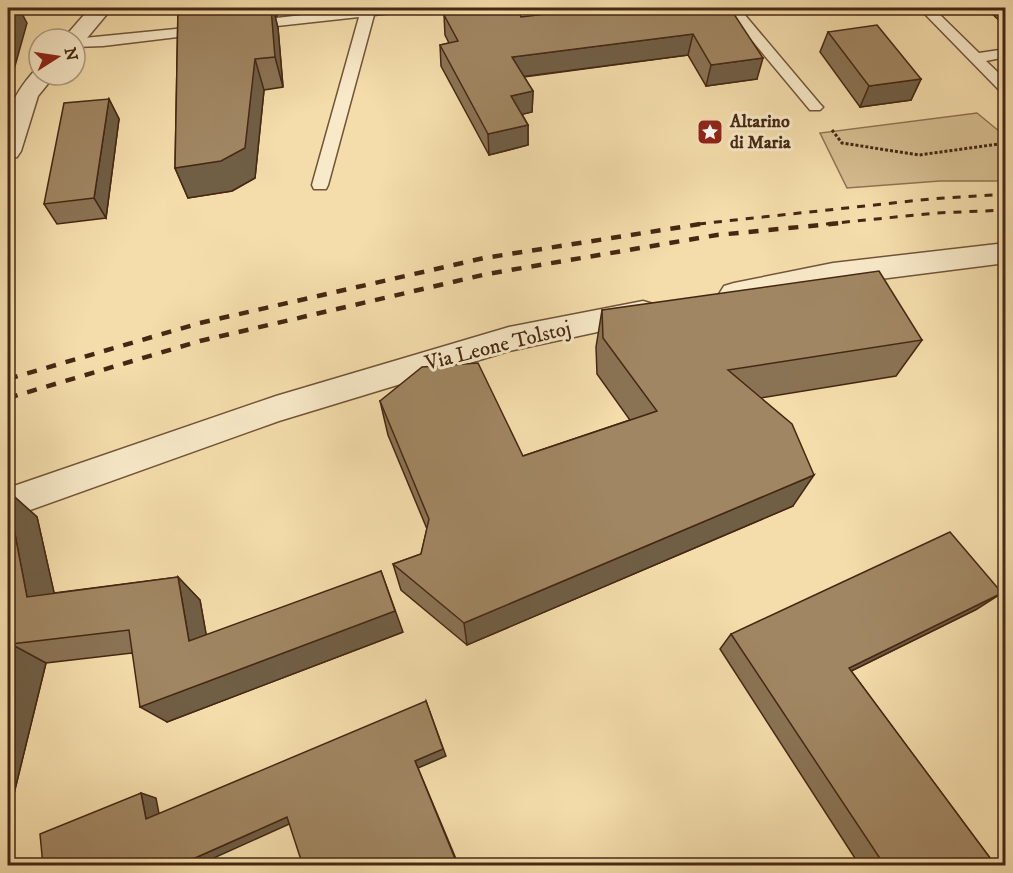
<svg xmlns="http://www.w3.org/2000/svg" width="1013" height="873" font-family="'IM FELL DW Pica',serif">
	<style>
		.green { fill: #d6be91; stroke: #8e7352; stroke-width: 1.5 }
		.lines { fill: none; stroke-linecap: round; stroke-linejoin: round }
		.service-casing { stroke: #715539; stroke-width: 3 }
		.minor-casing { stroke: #715539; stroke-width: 3 }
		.path { stroke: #452813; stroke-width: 3; stroke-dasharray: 3 2; stroke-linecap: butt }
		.service { fill: #f8e9c8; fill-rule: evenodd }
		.minor { fill: #f8e9c8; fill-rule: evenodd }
		.rail-far1 { stroke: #452813; stroke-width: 3; stroke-dasharray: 8 8; stroke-linecap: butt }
		.rail { stroke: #452813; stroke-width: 4.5; stroke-dasharray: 10 10; stroke-linecap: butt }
		.wall { fill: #8a7354; stroke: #452813; stroke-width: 1.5 }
		.shaded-wall { fill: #705e45; stroke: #452813; stroke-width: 1.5 }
		.building { fill: #a08662; stroke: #452813; stroke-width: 1.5 }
		.labels { text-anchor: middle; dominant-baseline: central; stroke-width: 6; stroke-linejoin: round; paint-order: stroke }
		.far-poi-label { font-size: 18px; font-weight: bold; fill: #452813; stroke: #f8e9c8; text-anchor: start }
		.street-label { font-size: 21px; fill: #452813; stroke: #f8e9c8 }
	</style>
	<rect width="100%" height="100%" fill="#f4ddab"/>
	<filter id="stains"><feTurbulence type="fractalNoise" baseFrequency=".00333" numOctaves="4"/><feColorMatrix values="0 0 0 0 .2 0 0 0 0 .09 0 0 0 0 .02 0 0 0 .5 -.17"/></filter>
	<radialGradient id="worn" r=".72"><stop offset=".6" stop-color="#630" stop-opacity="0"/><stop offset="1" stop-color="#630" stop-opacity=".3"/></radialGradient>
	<polygon class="green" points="977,113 1005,136 1005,181 940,181 847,188 820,133"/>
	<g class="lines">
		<g class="service-casing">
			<g id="service">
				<polygon points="365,8 407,8 400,12 374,15 328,185 326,189 314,189 312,185 359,17 249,29 242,25 249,21"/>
				<polygon points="725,8 739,8 820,104 823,107 820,110 810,110"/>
				<polygon points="919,8 933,8 979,53 1006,49 1006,57 986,61 1006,80 1006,93 1001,92"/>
				<polygon points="206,26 211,27 213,30 211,33 103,46 75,47 74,39"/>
			</g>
		</g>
		<g class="minor-casing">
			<g id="minor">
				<polygon points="90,8 112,8 82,44 75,45 75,39 63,39"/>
				<path d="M39 69V75H55L38 96 21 151 17 157 8 159C8 116 5 104 35 70Z"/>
				<polygon points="1006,243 1006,263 833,285 734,305 724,302 719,294 724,286 734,283 833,263"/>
				<polygon points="643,301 653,304 658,312 653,320 509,351 279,421 8,518 8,488 276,396 509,327"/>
			</g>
		</g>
		<polyline class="path" points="832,130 842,143 919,155 1006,143"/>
		<use href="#service" class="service"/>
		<use href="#minor" class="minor"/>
		<g class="rail-far1">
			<polyline points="698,224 930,199 1006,194"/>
			<polyline points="826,224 936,213 1006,210"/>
		</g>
		<g class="rail">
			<polyline points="8,379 200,323 484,258 707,223"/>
			<polyline points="8,398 200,341 487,274 717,235 841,223"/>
		</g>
	</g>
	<g class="wall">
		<polygon points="178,8 276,8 277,16 275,16 278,28 283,87 264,90 255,178 232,191 188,198 175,168"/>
		<polygon points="462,8 517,8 521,17 730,8 757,79 706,86 688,55 524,77 533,91 532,112 522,114 528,125 528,145 489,155 441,66 440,45 449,43 445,35 444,15 463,11"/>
		<polygon points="986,8 1005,8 1005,26"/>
		<polygon points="828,32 921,79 911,100 860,107 820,52"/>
		<polygon points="109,99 119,119 106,218 57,224 44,204"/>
		<polygon points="602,310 922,340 896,376 761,398 793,506 467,645 401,590 393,564 421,554 427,529 388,435 380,401 523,456 630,420 597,374 596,347"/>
		<polygon points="8,491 37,517 54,593 178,577 200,600 206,635 403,632 167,722 132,653 46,663 8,818"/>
		<polygon points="977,609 851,671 996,866 860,866 720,649 731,634"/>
	</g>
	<g class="shaded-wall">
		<polygon points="15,8 19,8 27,23 8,91 8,30"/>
		<polygon points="183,8 276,8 277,16 275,16 278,28 283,87 275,57"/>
		<polygon points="693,34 688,55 512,78 512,57"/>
		<polygon points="763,58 757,79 706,86 711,65"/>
		<polygon points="255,59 264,90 255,178 232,191 188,198 175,168"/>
		<polygon points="921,79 911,100 860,107 869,86"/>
		<polygon points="533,91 532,112 511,117 511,96"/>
		<polygon points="109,99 119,119 106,218 94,198"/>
		<polygon points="528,125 528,145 489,155 488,134"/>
		<polygon points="814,475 793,506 467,645 464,623"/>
		<polygon points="8,491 37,517 60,619 27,597 8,498"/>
		<polygon points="381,571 403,632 167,722 140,707"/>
		<polygon points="178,577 200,600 211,661 189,641"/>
		<polygon points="1002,593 977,609 831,681 849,668"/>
		<polygon points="11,644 46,663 8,818 8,658"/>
		<polygon points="426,701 446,756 418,768 459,866 458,866 415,761"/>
		<polygon points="141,793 156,798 161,824 146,819"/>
		<polygon points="287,817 296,821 196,866 177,866"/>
	</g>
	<g class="building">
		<polygon points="10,8 15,8 8,30 8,10"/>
		<polygon points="178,8 271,8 275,57 255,59 245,148 221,161 175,168"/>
		<polygon points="468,8 517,8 521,17 599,8 730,8 763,58 711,65 693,34 512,57 533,91 511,96 528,125 488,134 440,45 458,41 444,15 468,10"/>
		<polygon points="877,25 921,79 869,86 828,32"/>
		<polygon points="109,99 94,198 44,204 64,103"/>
		<polygon points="879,271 922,340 728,370 792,424 814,475 464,623 393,564 421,554 429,519 380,401 422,367 478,363 523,456 657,411 603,338 602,310"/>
		<polygon points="8,498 27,597 178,577 189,641 381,571 395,611 140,707 129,630 11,644 8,658"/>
		<polygon points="950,532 1002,593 849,668 996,866 885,866 731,634"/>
		<polygon points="426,701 443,749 415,761 458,866 303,866 287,817 177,866 43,866 40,834 141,793 146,819"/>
	</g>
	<defs>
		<g id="sight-square" transform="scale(1.35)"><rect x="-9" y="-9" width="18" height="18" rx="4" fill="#8f2418" stroke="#f8e9c8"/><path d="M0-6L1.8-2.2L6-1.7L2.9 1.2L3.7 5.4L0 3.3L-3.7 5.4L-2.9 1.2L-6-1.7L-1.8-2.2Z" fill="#fff"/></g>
	</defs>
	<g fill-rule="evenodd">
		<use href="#sight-square" x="710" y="132"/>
	</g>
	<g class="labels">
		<g class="far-poi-label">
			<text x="730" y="122">Altarino<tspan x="730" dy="21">di Maria</tspan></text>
		</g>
		<g class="street-label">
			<text transform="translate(498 346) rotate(-14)">Via Leone Tolstoj</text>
		</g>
	</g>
	<rect width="1013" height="873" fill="none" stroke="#f4ddab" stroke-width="30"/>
	<rect x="9" y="9" width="995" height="855" fill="none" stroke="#452813" stroke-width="3"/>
	<rect x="15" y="15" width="983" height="843" fill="none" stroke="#452813" stroke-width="1.5"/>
	<g transform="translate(57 57) rotate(78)"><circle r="28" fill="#f8e9c8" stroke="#b09c80" stroke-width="1.5"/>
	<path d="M0-4.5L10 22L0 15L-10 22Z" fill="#8f2418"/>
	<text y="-9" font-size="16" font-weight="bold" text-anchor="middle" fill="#452813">N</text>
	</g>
	<rect width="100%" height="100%" filter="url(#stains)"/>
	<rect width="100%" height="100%" fill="url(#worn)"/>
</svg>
